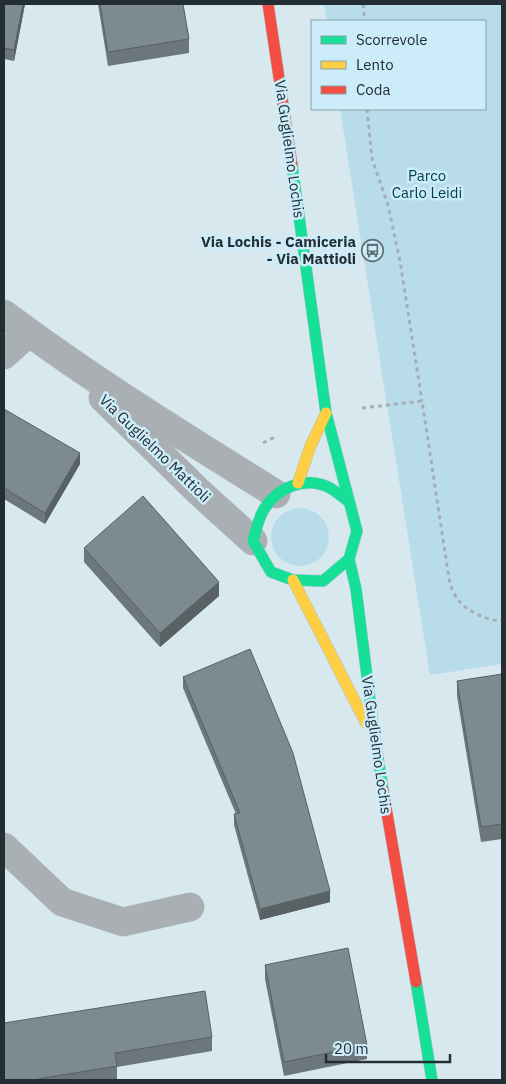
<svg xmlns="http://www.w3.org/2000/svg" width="506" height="1084" font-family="'IBM Plex Sans',sans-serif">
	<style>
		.green { fill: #b8dcea }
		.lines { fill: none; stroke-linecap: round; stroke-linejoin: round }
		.street-casing { stroke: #b4c2c8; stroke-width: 29 }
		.fast-casing { stroke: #b4c2c8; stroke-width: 12 }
		.slow-casing { stroke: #b4c2c8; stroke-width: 12 }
		.jam-casing { stroke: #b4c2c8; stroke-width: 12 }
		.path { stroke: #a7aeb1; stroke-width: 3; stroke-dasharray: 4 4; stroke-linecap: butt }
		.street { stroke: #a9afb2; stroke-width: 28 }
		.fast { stroke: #16e098; stroke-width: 11 }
		.slow { stroke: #ffcf43; stroke-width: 11 }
		.jam { stroke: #f24e42; stroke-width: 11 }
		.wall { fill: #6c777b }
		.shaded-wall { fill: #586164 }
		.building { fill: #7d8a8f; stroke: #586164 }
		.labels { text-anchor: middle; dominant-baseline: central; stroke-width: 5; stroke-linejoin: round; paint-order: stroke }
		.street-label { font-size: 15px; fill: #222e33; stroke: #cdecf9 }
		.park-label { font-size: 15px; fill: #004053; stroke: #cdecf9 }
		.poi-label { font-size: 15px; font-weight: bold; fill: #222e33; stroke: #cdecf9; text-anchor: end }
	</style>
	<rect width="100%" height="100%" fill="#d7e8ef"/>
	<path class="green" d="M 324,4 L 502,4 L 502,664 L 430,675 L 340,109 L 485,109 L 485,21 L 327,21 Z
		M271 537a29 29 0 1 1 58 0a29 29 0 1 1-58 0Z"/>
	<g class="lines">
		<defs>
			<path id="street" d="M 4,314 C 91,379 184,437 276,494
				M 4,355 L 28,333
				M 103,398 L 198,491 L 253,541
				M 4,847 L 62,902 L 123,922 L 190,907"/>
			<path id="fast" d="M 292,165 L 326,413 L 357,531 L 349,559 L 356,589 L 375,740 L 383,790
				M 349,502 C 343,497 337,492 330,488 C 305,475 276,488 263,511 C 258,520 256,531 253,541 L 271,572 L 293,580 L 323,581 L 349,559
				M 416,982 L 432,1080"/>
			<path id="slow" d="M 298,483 L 310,447 L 326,413
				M 293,580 L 366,723"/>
			<path id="jam" d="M 268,4 L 292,165
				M 383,790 L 416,982"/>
		</defs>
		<use href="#street" class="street-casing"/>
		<use href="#fast" class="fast-casing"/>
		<use href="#slow" class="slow-casing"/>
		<use href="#jam" class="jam-casing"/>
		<path class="path" d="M 363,4 L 365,21
			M 367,109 L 372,159 L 388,205 L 400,261 L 422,401
			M 362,408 L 422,401 L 450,585 C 453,590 455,596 458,600 C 466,610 490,623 502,620
			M 263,443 L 275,437"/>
		<use href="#street" class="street"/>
		<use href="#fast" class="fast"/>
		<use href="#slow" class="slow"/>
		<use href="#jam" class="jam"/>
	</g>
	<path class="wall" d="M 4,4 L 25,4 L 14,61 L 4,59 Z
		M 98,4 L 183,4 L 189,39 L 189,53 L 108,66 Z
		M 4,409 L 80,464 L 45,524 L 4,499 Z
		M 84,548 L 219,596 L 160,647 L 84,562 Z
		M 502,674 L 502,839 L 481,842 L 457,696 L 457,681 Z
		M 183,677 L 330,902 L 260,920 L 234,825 L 234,814 L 236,814 L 183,688 Z
		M 265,965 L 367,1045 L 367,1059 L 284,1076 L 265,979 Z
		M 4,1023 L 212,1037 L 212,1051 L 117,1067 L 117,1080 L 4,1080 Z"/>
	<path class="shaded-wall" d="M 23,4 L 25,4 L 14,61 L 14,50 Z
		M 80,453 L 80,464 L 45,524 L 45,513 Z
		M 219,582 L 219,596 L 160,647 L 160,633 Z
		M 330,891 L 330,902 L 260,920 L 260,909 Z"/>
	<path class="building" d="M 4,4 L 23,4 L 14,50 L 4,48 Z
		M 100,4 L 183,4 L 189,39 L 108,52 Z
		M 4,409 L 80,453 L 45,513 L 4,488 Z
		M 143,496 L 219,582 L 160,633 L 84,548 Z
		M 250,649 L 293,753 L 330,891 L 260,909 L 234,814 L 240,813 L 183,677 Z
		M 502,674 L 502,824 L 481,827 L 457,681 Z
		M 348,948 L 367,1045 L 284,1062 L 265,965 Z
		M 205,991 L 212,1037 L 115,1053 L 117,1066 L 32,1080 L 4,1080 L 4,1023 Z"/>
	<defs>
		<symbol id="bus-ring" viewBox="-11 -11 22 22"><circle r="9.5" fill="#cdecf9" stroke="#616f75" stroke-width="1.5"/><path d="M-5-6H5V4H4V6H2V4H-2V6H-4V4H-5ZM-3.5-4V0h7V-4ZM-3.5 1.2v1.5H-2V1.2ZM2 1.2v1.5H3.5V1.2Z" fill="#616f75"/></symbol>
	</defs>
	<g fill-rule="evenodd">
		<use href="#bus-ring" x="360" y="238" width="25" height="25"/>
	</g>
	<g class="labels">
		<g class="street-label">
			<text transform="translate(290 149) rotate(82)">Via Guglielmo Lochis</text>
			<text transform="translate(155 448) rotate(44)">Via Guglielmo Mattioli</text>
			<text transform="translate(377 745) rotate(82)">Via Guglielmo Lochis</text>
		</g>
		<g class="park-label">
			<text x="427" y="175">Parco<tspan x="427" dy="17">Carlo Leidi</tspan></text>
		</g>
		<g class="poi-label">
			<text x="356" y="241">Via Lochis - Camiceria<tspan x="356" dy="17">- Via Mattioli</tspan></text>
		</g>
	</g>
	<rect width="506" height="1084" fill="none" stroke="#222e33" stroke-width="10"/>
	<rect x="311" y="20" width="175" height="90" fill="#cdecf9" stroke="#89a0aa"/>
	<rect x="321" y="36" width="25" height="8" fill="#16e098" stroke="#89a0aa"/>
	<text x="356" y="45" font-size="15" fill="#222e33">Scorrevole</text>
	<rect x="321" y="61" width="25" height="8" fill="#ffcf43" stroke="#89a0aa"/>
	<text x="356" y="70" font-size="15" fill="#222e33">Lento</text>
	<rect x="321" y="86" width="25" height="8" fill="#f24e42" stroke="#89a0aa"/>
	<text x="356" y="95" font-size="15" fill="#222e33">Coda</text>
	<path d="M326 1054v8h124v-8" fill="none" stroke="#222e33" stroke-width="2.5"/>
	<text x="334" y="1054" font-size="15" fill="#222e33" stroke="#cdecf9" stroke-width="4" paint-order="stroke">20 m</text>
</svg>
